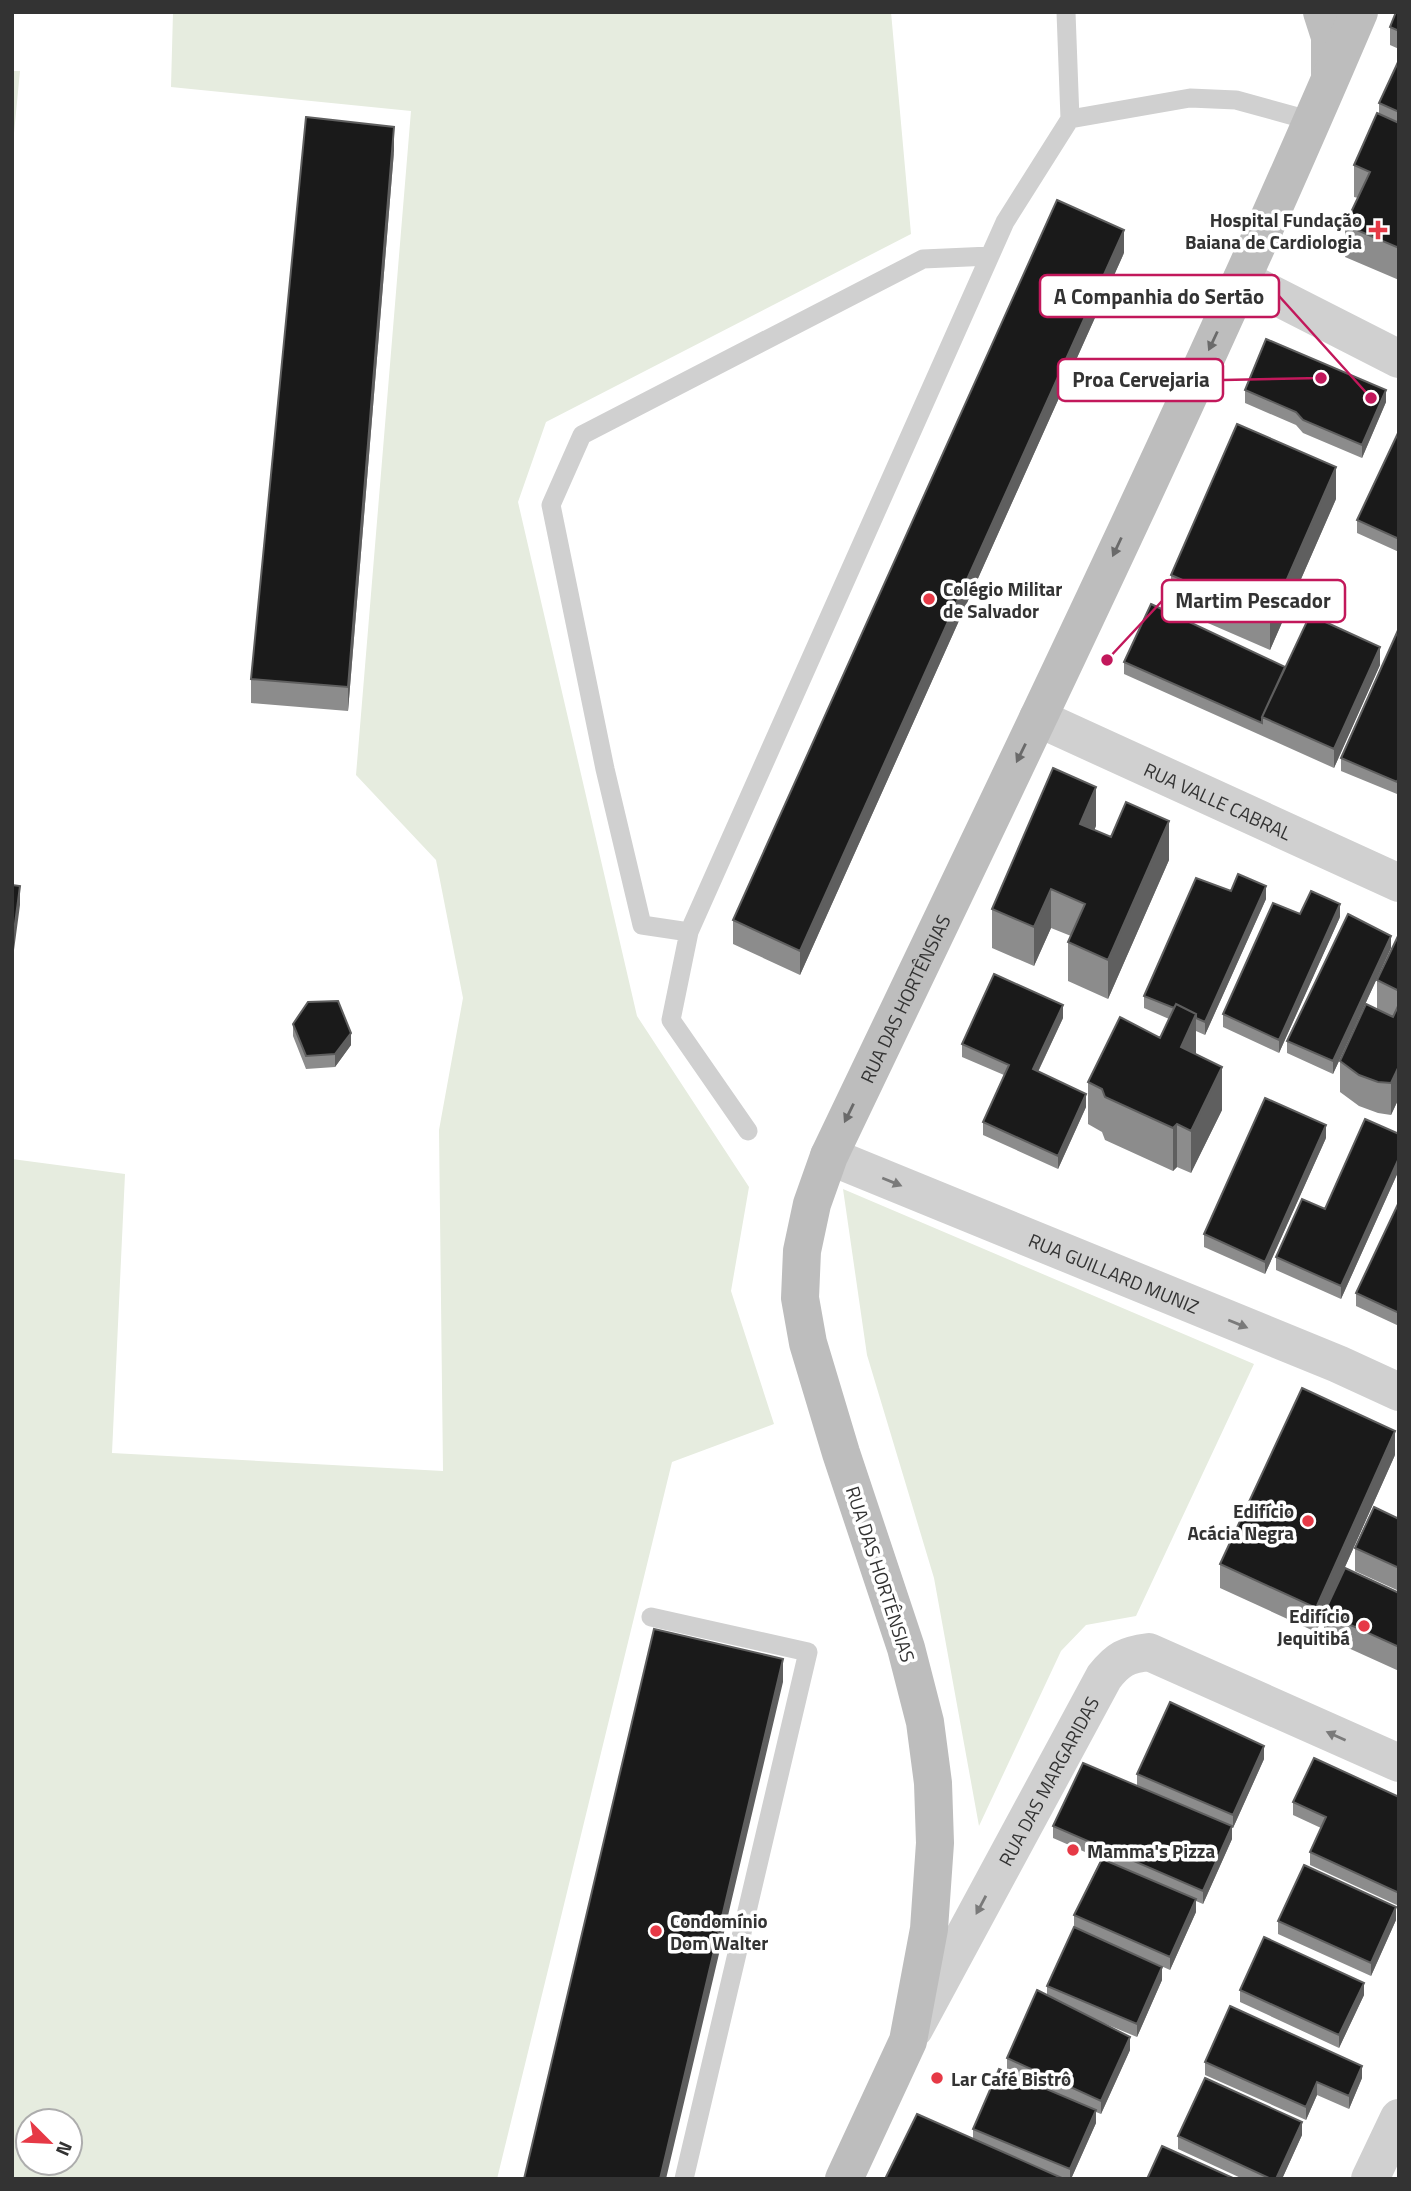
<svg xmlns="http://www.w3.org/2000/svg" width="1411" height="2191" font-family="'Titillium Web',sans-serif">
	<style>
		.green { fill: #e6ecdf; fill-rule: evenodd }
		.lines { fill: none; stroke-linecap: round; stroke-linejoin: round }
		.lane { stroke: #d0d0d0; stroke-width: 19 }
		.street { stroke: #d0d0d0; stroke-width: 38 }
		.secondary { stroke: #bdbdbd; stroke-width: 38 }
		.wall { fill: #8c8c8c }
		.shaded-wall { fill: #5f5f5f }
		.building { fill: #1a1a1a; stroke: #5f5f5f; stroke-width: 2 }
		.oneway { fill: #6a6a6a }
		.oneway2 { fill: #7a7a7a }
		.poi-dot { fill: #e63946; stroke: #fff; stroke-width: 2.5 }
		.labels { text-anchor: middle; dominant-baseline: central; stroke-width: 7; stroke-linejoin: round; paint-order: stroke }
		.poi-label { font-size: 19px; font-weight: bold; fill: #333; stroke: #fff; text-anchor: start }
		.street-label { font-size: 19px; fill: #333; stroke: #fff }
		.leader { fill: none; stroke: #c2185b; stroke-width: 2.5 }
		.callout-dot { fill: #c2185b; stroke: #fff; stroke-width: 2.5 }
		.callout { fill: #fff; stroke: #c2185b; stroke-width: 2.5 }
		.callout-label { font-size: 21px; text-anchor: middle; font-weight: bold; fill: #333 }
	</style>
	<rect width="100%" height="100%" fill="#fff"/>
	<path class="green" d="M 173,12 L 891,12 L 911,234 L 546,422 L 518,502 L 637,1016 L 749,1187 L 731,1291 L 774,1424 L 672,1462 L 497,2179 L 12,2179 L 12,1159 L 125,1174 L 112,1453 L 443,1471 L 439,1130 L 463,998 L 436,860 L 356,775 L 411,111 L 171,87 ZM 28,2121 L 70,2121 L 70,2163 L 28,2163 Z
		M 12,71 L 20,71 L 12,154 Z
		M 843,1189 L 1254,1364 L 1136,1616 L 1086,1625 L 1061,1651 L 979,1826 L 934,1578 L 867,1355 Z"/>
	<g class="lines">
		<path class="lane" d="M 1066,12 L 1070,119
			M 689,932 L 642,925 L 605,769 L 551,505 L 582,435 L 923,259 L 990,256
			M 748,1131 L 671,1020 L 689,932 L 1005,222 L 1070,119 L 1190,98 L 1236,100 L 1312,121
			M 651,1617 L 808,1652 L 684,2179"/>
		<g class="street">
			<path d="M 1242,279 L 1399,359"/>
			<path id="s1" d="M 1038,718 L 1399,883"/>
			<path id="s2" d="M 829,1156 L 1338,1364 L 1399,1392"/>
			<path id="s3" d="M 914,2029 L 1104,1677 C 1118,1659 1126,1655 1149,1652 L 1399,1763"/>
			<path d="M 1370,2179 L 1399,2118"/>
		</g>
		<g class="secondary">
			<path d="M 1322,12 L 1330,37 L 1330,74"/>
			<path id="s4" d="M 844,2179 L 908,2041 L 929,1929 L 935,1843 L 933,1783 L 925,1722 L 906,1648 L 841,1453 L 808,1343 L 800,1298 L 802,1251 L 812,1204 L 829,1156 C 1010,777 1194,399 1359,12"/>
		</g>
	</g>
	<path class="wall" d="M 1399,12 L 1399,49 L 1390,45 L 1390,27 Z
		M 1399,60 L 1399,280 L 1345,257 L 1345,225 L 1358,198 L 1354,197 L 1354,165 L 1379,114 L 1379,103 Z
		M 394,151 L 348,711 L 251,703 L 251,679 Z
		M 1124,253 L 800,975 L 733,944 L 733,920 Z
		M 1245,390 L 1386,402 L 1362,458 L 1303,433 L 1296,425 L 1245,403 Z
		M 1399,431 L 1399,552 L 1357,533 L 1357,520 Z
		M 1336,499 L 1270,650 L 1171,607 L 1171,575 Z
		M 1399,628 L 1399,790 L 1397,794 L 1341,771 L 1341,758 Z
		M 1124,662 L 1285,667 L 1380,665 L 1334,768 L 1124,674 Z
		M 1096,826 L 1094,830 L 1169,860 L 1108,999 L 1068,981 L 1068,942 L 1071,936 L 1051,928 L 1034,966 L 992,948 L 992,909 Z
		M 1231,891 L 1266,899 L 1205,1035 L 1196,1031 L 1196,1055 L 1222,1110 L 1191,1173 L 1177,1167 L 1173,1171 L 1105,1140 L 1102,1132 L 1088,1124 L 1088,1082 L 1160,1038 L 1169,1019 L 1144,1008 L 1144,996 Z
		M 1340,917 L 1279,1053 L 1223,1027 L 1223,1014 Z
		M 1399,934 L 1399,1098 L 1391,1115 L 1378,1113 L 1359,1106 L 1340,1092 L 1340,1061 L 1377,1009 L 1377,980 Z
		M 1391,948 L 1333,1074 L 1287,1053 L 1287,1041 Z
		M 1063,1018 L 1038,1072 L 1086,1107 L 1058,1169 L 983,1135 L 983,1122 L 1004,1075 L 962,1057 L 962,1044 Z
		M 293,1024 L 351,1045 L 335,1067 L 306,1069 L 293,1036 Z
		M 1399,1134 L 1399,1170 L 1341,1299 L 1276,1270 L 1276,1257 Z
		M 1326,1138 L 1265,1274 L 1204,1247 L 1204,1234 Z
		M 1399,1202 L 1399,1326 L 1356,1306 L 1356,1293 Z
		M 1395,1455 L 1332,1596 L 1399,1593 L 1399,1671 L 1324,1637 L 1324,1614 L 1316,1632 L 1220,1588 L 1220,1564 Z
		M 1399,1519 L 1399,1591 L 1355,1571 L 1355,1548 Z
		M 1264,1759 L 1233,1828 L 1232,1828 L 1232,1839 L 1203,1904 L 1196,1901 L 1196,1912 L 1170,1970 L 1100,1939 L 1162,1980 L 1137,2037 L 1096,2020 L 1130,2050 L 1101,2114 L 1096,2112 L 1096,2123 L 1071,2179 L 885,2179 L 973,2139 L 973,2129 L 1037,2085 L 1007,2071 L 1007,2058 L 1047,1995 L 1047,1986 L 1074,1927 L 1074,1915 L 1101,1859 L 1053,1838 L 1053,1826 L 1137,1786 L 1137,1774 Z
		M 1399,1797 L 1399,1906 L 1310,1865 L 1310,1852 L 1321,1828 L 1293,1815 L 1293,1802 Z
		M 1396,1920 L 1371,1976 L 1278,1934 L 1278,1921 Z
		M 1240,1990 L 1364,1995 L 1339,2048 L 1240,2002 Z
		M 1205,2062 L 1362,2078 L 1349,2109 L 1317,2095 L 1306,2120 L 1205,2075 Z
		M 1302,2135 L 1282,2179 L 1243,2179 L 1178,2149 L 1178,2136 Z"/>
	<path class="shaded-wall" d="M 394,127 L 394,151 L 348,711 L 348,687 Z
		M 1124,230 L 1124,253 L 800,975 L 800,951 Z
		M 1386,390 L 1386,402 L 1362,458 L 1362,445 Z
		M 1336,467 L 1336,499 L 1270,650 L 1270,618 Z
		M 1380,647 L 1380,665 L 1334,768 L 1334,749 Z
		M 1399,777 L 1399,790 L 1397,794 L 1397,782 Z
		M 1096,787 L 1096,826 L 1080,863 L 1080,824 Z
		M 1169,821 L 1169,860 L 1108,999 L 1108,960 Z
		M 20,886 L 20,905 L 12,965 L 12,947 Z
		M 1266,886 L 1266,899 L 1205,1035 L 1205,1022 Z
		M 1051,889 L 1051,928 L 1034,966 L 1034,927 Z
		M 1340,904 L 1340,917 L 1279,1053 L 1279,1040 Z
		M 1391,936 L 1391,948 L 1333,1074 L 1333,1061 Z
		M 1063,1005 L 1063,1018 L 1033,1082 L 1033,1069 Z
		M 1196,1014 L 1196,1056 L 1181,1047 Z
		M 351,1033 L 351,1045 L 335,1067 L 335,1054 Z
		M 1399,1066 L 1399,1098 L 1391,1115 L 1391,1083 Z
		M 1222,1067 L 1222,1110 L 1191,1173 L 1191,1131 Z
		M 1086,1094 L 1086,1107 L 1058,1169 L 1058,1156 Z
		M 1177,1124 L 1177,1167 L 1173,1171 L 1173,1128 Z
		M 1326,1125 L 1326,1138 L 1265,1274 L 1265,1262 Z
		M 1399,1158 L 1399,1170 L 1341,1299 L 1341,1286 Z
		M 1395,1431 L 1395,1455 L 1316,1632 L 1316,1608 Z
		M 783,1659 L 783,1682 L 666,2179 L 660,2179 Z
		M 1264,1746 L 1264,1759 L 1233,1828 L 1233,1815 Z
		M 1232,1826 L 1232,1839 L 1203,1904 L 1203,1891 Z
		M 1196,1899 L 1196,1912 L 1170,1970 L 1170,1957 Z
		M 1396,1907 L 1396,1920 L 1371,1976 L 1371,1963 Z
		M 1162,1967 L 1162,1980 L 1137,2037 L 1137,2024 Z
		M 1364,1983 L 1364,1995 L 1339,2048 L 1339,2035 Z
		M 1130,2037 L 1130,2050 L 1101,2114 L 1101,2101 Z
		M 1362,2066 L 1362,2078 L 1349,2109 L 1349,2096 Z
		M 1317,2082 L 1317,2095 L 1306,2120 L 1306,2107 Z
		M 1096,2110 L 1096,2123 L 1071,2179 L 1070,2179 L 1070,2169 Z
		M 1302,2122 L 1302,2135 L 1282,2179 L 1276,2179 Z"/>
	<path class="building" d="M 1396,12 L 1399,12 L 1399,31 L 1390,27 Z
		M 1399,60 L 1399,112 L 1379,103 Z
		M 1377,113 L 1399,123 L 1399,248 L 1345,225 L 1370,172 L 1354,165 Z
		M 306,117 L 394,127 L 348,687 L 251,679 Z
		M 1057,200 L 1124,230 L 800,951 L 733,920 Z
		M 1266,339 L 1386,390 L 1362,445 L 1303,420 L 1296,412 L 1245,390 Z
		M 1237,424 L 1336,467 L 1270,618 L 1171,575 Z
		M 1399,431 L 1399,539 L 1357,520 Z
		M 1151,604 L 1285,667 L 1262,717 L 1262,723 L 1124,662 Z
		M 1310,615 L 1380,647 L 1334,749 L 1262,717 Z
		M 1399,628 L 1399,777 L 1397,782 L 1341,758 Z
		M 1053,768 L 1096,787 L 1080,824 L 1111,837 L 1126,802 L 1169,821 L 1108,960 L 1068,942 L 1085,904 L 1051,889 L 1034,927 L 992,909 Z
		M 1238,874 L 1266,886 L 1205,1022 L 1196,1018 L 1196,1014 L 1176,1004 L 1174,1008 L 1144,996 L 1196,878 L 1231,891 Z
		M 12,885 L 20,886 L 12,947 Z
		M 1311,891 L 1340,904 L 1279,1040 L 1223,1014 L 1273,903 L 1300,914 Z
		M 1348,914 L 1391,936 L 1333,1061 L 1287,1041 Z
		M 1399,934 L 1399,991 L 1377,980 Z
		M 994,974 L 1063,1005 L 1033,1069 L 1086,1094 L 1058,1156 L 983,1122 L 1009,1065 L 962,1044 Z
		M 338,1001 L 351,1033 L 335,1054 L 306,1056 L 293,1024 L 308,1002 Z
		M 1176,1004 L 1196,1014 L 1181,1047 L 1222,1067 L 1191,1131 L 1177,1124 L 1173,1128 L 1105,1097 L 1102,1089 L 1088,1082 L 1120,1017 L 1160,1038 Z
		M 1366,1004 L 1393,1017 L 1399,1004 L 1399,1066 L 1391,1083 L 1378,1082 L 1359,1075 L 1340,1061 Z
		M 1265,1098 L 1326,1125 L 1265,1262 L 1204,1234 Z
		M 1365,1119 L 1399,1134 L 1399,1158 L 1341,1286 L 1276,1257 L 1302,1199 L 1325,1209 Z
		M 1399,1202 L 1399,1313 L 1356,1293 Z
		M 1302,1388 L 1395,1431 L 1316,1608 L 1220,1564 Z
		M 1374,1507 L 1399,1519 L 1399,1568 L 1355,1548 Z
		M 1345,1568 L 1399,1593 L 1399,1647 L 1324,1613 Z
		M 654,1629 L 783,1659 L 660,2179 L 524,2179 Z
		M 1170,1702 L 1264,1746 L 1233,1815 L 1137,1774 Z
		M 1314,1758 L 1399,1797 L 1399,1893 L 1310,1852 L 1326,1817 L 1293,1802 Z
		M 1083,1763 L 1232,1826 L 1203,1891 L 1053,1826 Z
		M 1102,1859 L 1196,1899 L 1170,1957 L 1074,1915 Z
		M 1304,1865 L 1396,1907 L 1371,1963 L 1278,1921 Z
		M 1074,1927 L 1162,1967 L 1137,2024 L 1047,1986 Z
		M 1264,1937 L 1364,1983 L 1339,2035 L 1240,1990 Z
		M 1037,1990 L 1130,2037 L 1101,2101 L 1007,2058 Z
		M 1230,2006 L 1362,2066 L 1349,2096 L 1317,2082 L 1306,2107 L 1205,2062 Z
		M 999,2069 L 1096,2110 L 1070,2169 L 973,2129 Z
		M 1205,2078 L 1302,2122 L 1276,2179 L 1271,2179 L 1178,2136 Z
		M 917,2114 L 1064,2179 L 885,2179 Z
		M 1162,2146 L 1235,2179 L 1147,2179 Z"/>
	<defs><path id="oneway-solid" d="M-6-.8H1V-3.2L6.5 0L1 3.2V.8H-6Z" transform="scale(1.75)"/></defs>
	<g class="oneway">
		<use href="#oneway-solid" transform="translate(1213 341) rotate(115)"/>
		<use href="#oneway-solid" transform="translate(1117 547) rotate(115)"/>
		<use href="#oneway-solid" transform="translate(1021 753) rotate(116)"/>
		<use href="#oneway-solid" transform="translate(849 1113) rotate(116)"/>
	</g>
	<g class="oneway2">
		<use href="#oneway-solid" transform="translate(892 1182) rotate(22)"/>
		<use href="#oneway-solid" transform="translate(1238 1324) rotate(22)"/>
		<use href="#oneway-solid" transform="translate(1336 1736) rotate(-156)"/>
		<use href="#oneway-solid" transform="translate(981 1905) rotate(118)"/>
	</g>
	<g class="poi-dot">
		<path d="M1374.5 219.5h7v7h7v7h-7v7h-7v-7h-7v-7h7z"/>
		<circle cx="929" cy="599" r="7"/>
		<circle cx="1308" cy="1521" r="7"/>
		<circle cx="1364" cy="1626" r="7"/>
		<circle cx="1073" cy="1850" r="7"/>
		<circle cx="656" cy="1931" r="7"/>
		<circle cx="937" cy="2078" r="7"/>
	</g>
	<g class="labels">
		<g class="poi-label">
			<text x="1362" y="219" text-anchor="end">Hospital Fundação<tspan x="1362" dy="22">Baiana de Cardiologia</tspan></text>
			<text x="943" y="588">Colégio Militar<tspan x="943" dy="22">de Salvador</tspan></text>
			<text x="1294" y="1510" text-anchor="end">Edifício<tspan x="1294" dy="22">Acácia Negra</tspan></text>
			<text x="1350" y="1615" text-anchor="end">Edifício<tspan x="1350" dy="22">Jequitibá</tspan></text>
			<text x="1087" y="1850">Mamma's Pizza</text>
			<text x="670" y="1920">Condomínio<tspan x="670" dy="22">Dom Walter</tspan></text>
			<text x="951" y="2078">Lar Café Bistrô</text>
		</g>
		<g class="street-label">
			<text stroke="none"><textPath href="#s1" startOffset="198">RUA VALLE CABRAL</textPath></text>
			<text stroke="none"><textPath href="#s4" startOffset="1237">RUA DAS HORTÊNSIAS</textPath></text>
			<text stroke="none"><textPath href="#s2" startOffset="308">RUA GUILLARD MUNIZ</textPath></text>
			<text transform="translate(881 1574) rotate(72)">RUA DAS HORTÊNSIAS</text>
			<text stroke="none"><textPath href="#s3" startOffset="282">RUA DAS MARGARIDAS</textPath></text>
		</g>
	</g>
	<path class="leader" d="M1371 398L1279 296M1321 378L1223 380M1107 660L1162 601"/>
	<g class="callout-dot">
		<circle cx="1371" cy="398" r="7"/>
		<circle cx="1321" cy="378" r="7"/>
		<circle cx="1107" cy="660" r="7"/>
	</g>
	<g class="callout">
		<rect x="1040" y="275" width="239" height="42" rx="7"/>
		<rect x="1058" y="359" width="165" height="42" rx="7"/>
		<rect x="1162" y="580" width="183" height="42" rx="7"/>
	</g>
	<g class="callout-label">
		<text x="1159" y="304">A Companhia do Sertão</text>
		<text x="1141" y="387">Proa Cervejaria</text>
		<text x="1253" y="608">Martim Pescador</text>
	</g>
	<rect width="1411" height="2191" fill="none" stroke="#333333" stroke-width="28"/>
	<g transform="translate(49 2142) rotate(114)"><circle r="33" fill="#ffffff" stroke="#adadad" stroke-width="2"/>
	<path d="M0-5L12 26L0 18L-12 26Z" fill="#e63946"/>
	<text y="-10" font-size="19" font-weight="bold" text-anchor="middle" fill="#333333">N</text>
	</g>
</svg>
